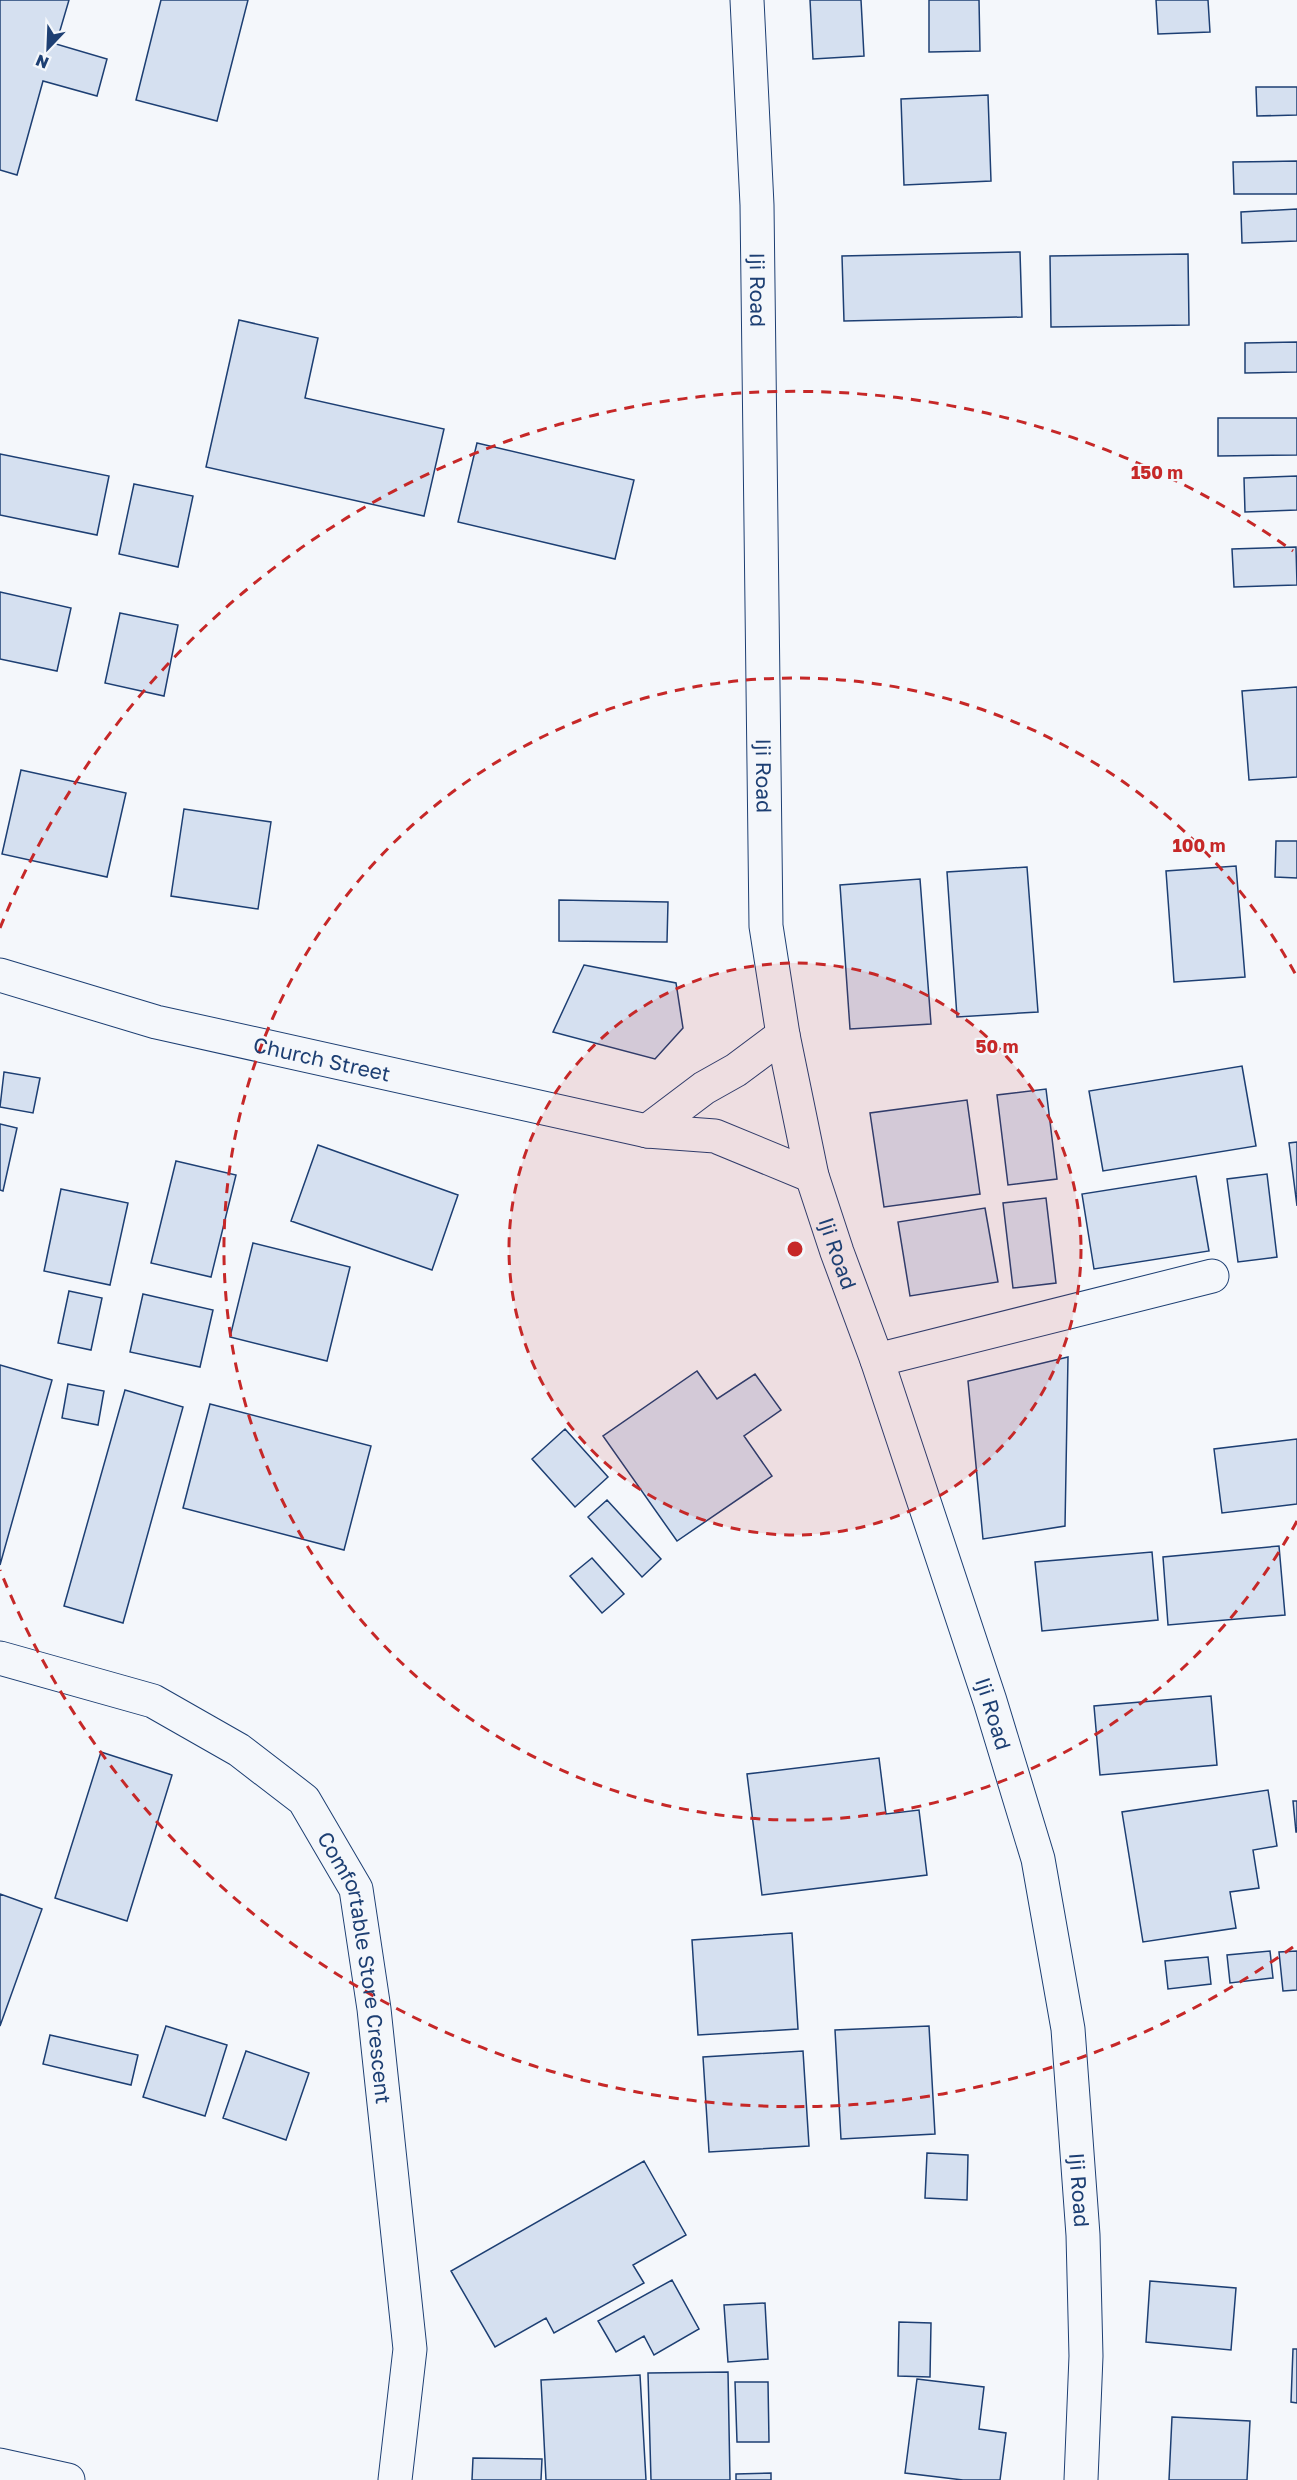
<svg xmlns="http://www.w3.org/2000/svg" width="1297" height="2480" font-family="'Golos Text',sans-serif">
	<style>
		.building { fill: #d5e0f0; stroke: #1d3f73; stroke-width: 1.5 }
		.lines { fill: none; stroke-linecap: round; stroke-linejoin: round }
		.street-casing { stroke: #1d3f73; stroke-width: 35 }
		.secondary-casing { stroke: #1d3f73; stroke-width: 35 }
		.street { stroke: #f4f7fb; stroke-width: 33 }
		.secondary { stroke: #f4f7fb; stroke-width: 33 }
		.ring { fill: none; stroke: #c62828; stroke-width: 3; stroke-dasharray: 10 8 }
		.labels { text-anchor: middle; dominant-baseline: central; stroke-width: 4.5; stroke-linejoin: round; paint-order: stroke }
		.street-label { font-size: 21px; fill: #1d3f73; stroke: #f4f7fb }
		.centre { fill: #c62828; stroke: #f4f7fb; stroke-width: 3 }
		.ring-label { font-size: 18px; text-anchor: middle; font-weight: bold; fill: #c62828; stroke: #f4f7fb; stroke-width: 4.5; stroke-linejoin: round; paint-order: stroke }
	</style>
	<rect width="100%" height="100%" fill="#f4f7fb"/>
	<path class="building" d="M 0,0 L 69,0 L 56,44 L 107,59 L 97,96 L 43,81 L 17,175 L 0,170 Z
		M 161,0 L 248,0 L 217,121 L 136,100 Z
		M 810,0 L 861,0 L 864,56 L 813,59 Z
		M 929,0 L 979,0 L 980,51 L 929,52 Z
		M 1156,0 L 1208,0 L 1210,32 L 1158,34 Z
		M 1256,87 L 1297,87 L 1297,115 L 1257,116 Z
		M 988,95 L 991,181 L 904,185 L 901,99 Z
		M 1297,161 L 1297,194 L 1234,194 L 1233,162 Z
		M 1297,209 L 1297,241 L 1242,243 L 1241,212 Z
		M 1020,252 L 1022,317 L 844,321 L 842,256 Z
		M 1188,254 L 1189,325 L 1051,327 L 1050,256 Z
		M 239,320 L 318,338 L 305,398 L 444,429 L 424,516 L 206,467 Z
		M 1297,342 L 1297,372 L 1245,373 L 1245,343 Z
		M 1218,418 L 1297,418 L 1297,455 L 1218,456 Z
		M 477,443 L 634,480 L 615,559 L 458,522 Z
		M 0,454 L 109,476 L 97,535 L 0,515 Z
		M 1297,476 L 1297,510 L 1245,512 L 1244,478 Z
		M 134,484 L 193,496 L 178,567 L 119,554 Z
		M 1296,547 L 1297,585 L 1234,587 L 1232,549 Z
		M 0,592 L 71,608 L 57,671 L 0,659 Z
		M 120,613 L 178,625 L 164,696 L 105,683 Z
		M 1297,687 L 1297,777 L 1249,780 L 1242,691 Z
		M 21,770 L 126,793 L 107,877 L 2,854 Z
		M 184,809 L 271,822 L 258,909 L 171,896 Z
		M 1276,841 L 1297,841 L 1297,878 L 1275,877 Z
		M 1236,866 L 1245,977 L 1174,982 L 1166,871 Z
		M 1027,867 L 1038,1012 L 957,1017 L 947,872 Z
		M 920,879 L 931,1024 L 850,1029 L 840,885 Z
		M 559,900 L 668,902 L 667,942 L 559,941 Z
		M 584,965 L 676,983 L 683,1028 L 655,1059 L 553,1032 Z
		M 1242,1066 L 1256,1146 L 1103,1171 L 1089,1091 Z
		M 4,1072 L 40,1078 L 33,1113 L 0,1107 Z
		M 1046,1089 L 1057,1179 L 1008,1185 L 997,1095 Z
		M 967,1100 L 980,1194 L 884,1207 L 870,1113 Z
		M 0,1124 L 17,1128 L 3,1191 L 0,1190 Z
		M 1297,1142 L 1297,1206 L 1289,1143 Z
		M 318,1145 L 458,1195 L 432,1270 L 291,1221 Z
		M 176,1161 L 236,1175 L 211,1277 L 151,1263 Z
		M 1267,1174 L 1277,1257 L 1238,1262 L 1227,1179 Z
		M 1196,1176 L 1209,1251 L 1094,1269 L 1082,1194 Z
		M 61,1189 L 128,1203 L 110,1285 L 44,1271 Z
		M 1046,1198 L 1056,1283 L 1013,1288 L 1003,1203 Z
		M 985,1208 L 998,1282 L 910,1296 L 898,1222 Z
		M 253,1243 L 350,1267 L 327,1361 L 230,1337 Z
		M 69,1291 L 102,1298 L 91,1350 L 58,1343 Z
		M 143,1294 L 213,1310 L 200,1367 L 130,1352 Z
		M 1068,1357 L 1065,1526 L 983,1539 L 968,1381 Z
		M 0,1365 L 52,1380 L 0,1565 Z
		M 697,1371 L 717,1399 L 755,1374 L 781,1410 L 744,1436 L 772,1476 L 677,1541 L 603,1436 Z
		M 68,1384 L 104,1391 L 98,1425 L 62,1418 Z
		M 125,1390 L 183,1407 L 123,1623 L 64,1606 Z
		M 210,1404 L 371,1446 L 344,1550 L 183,1508 Z
		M 565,1429 L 608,1477 L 575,1507 L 532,1459 Z
		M 1297,1439 L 1297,1504 L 1222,1513 L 1214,1449 Z
		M 607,1500 L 661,1559 L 642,1577 L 588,1517 Z
		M 1279,1546 L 1285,1615 L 1168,1625 L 1163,1557 Z
		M 1152,1552 L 1158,1620 L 1042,1631 L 1035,1562 Z
		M 592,1558 L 624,1594 L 602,1613 L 570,1576 Z
		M 1211,1696 L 1217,1765 L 1100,1775 L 1094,1706 Z
		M 101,1752 L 172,1775 L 127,1921 L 55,1898 Z
		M 879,1758 L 886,1814 L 919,1810 L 927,1875 L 762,1895 L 747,1774 Z
		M 1268,1790 L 1277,1846 L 1253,1850 L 1259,1888 L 1230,1892 L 1236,1928 L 1143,1942 L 1122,1812 Z
		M 1293,1801 L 1297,1801 L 1297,1832 L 1296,1832 Z
		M 0,1894 L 42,1909 L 0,2026 Z
		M 792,1933 L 798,2029 L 698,2035 L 692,1940 Z
		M 1270,1951 L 1273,1978 L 1230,1983 L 1227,1955 Z
		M 1297,1951 L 1297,1990 L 1283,1991 L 1279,1952 Z
		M 1208,1957 L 1211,1984 L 1168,1989 L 1165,1961 Z
		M 166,2026 L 227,2045 L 205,2116 L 143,2097 Z
		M 929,2026 L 935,2134 L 841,2139 L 835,2030 Z
		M 50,2035 L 138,2055 L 131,2085 L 43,2064 Z
		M 246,2051 L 309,2073 L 286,2140 L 223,2118 Z
		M 803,2051 L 809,2146 L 709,2152 L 703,2057 Z
		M 927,2153 L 968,2155 L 967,2200 L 925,2198 Z
		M 644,2161 L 686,2235 L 633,2265 L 644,2283 L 554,2333 L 546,2318 L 495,2347 L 451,2271 Z
		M 672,2280 L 699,2329 L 654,2355 L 644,2336 L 616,2352 L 598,2321 Z
		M 1150,2281 L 1236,2288 L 1231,2350 L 1146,2342 Z
		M 765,2303 L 768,2359 L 728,2362 L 724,2305 Z
		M 899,2322 L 931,2323 L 930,2377 L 898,2376 Z
		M 1293,2349 L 1297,2349 L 1297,2403 L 1291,2402 Z
		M 728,2372 L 730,2480 L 651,2480 L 648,2373 Z
		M 640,2375 L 646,2480 L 546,2480 L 541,2380 Z
		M 917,2379 L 984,2387 L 979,2429 L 1006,2433 L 1000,2480 L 963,2480 L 905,2473 Z
		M 735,2382 L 768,2382 L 769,2442 L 737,2442 Z
		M 1172,2417 L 1250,2421 L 1247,2480 L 1169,2480 Z
		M 473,2458 L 542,2459 L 541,2480 L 472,2480 Z
		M 771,2473 L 771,2480 L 736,2480 L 736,2474 Z"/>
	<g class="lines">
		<defs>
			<g id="street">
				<path id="s1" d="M 0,975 L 156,1022 L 647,1131 L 715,1136 L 812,1176"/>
				<path d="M 647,1131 L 704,1088 L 736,1070 L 783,1035"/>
				<path d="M 877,1360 L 1212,1276"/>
				<path id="s2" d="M 0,1658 L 153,1701 L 239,1750 L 304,1800 L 356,1889 L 374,2009 L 410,2349 L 395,2480"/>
				<path d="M 0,2465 L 68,2480"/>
			</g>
			<g id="secondary">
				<path id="s3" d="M 747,0 L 757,205 L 766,926 L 783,1035 L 812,1176 L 837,1252 L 877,1360 L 990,1701 L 1038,1859 L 1068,2029 L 1083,2235 L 1086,2356 L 1081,2480"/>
			</g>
		</defs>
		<use href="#street" class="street-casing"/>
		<use href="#secondary" class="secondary-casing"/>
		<use href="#street" class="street"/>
		<use href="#secondary" class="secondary"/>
	</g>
	<circle cx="795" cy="1249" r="286" fill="#c62828" fill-opacity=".12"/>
	<g class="ring">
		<circle cx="795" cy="1249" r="286"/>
		<path d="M1297 1521A571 571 0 1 1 1297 977"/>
		<path d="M1293 1947A857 857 0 0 1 0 1570M0 928A857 857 0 0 1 1293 551"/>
	</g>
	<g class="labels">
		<g class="street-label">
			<text stroke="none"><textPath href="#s3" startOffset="290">Iji Road</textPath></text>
			<text stroke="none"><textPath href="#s3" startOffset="776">Iji Road</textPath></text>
			<text stroke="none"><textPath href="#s1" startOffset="333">Church Street</textPath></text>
			<text stroke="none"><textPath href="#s3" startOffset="1262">Iji Road</textPath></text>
			<text stroke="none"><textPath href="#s3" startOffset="1748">Iji Road</textPath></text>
			<text stroke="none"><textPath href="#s2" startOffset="519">Comfortable Store Crescent</textPath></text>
			<text stroke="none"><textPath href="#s3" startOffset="2234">Iji Road</textPath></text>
		</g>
	</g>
	<circle cx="795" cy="1249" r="9" class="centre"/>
	<g class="ring-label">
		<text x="1157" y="479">150 m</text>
		<text x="1199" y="852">100 m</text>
		<text x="997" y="1053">50 m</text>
	</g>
	<g transform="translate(48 48) rotate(203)" stroke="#f4f7fb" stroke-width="4.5" paint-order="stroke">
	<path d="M0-4.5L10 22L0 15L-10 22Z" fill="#1d3f73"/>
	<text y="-9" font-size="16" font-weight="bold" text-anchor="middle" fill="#1d3f73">N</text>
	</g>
</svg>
